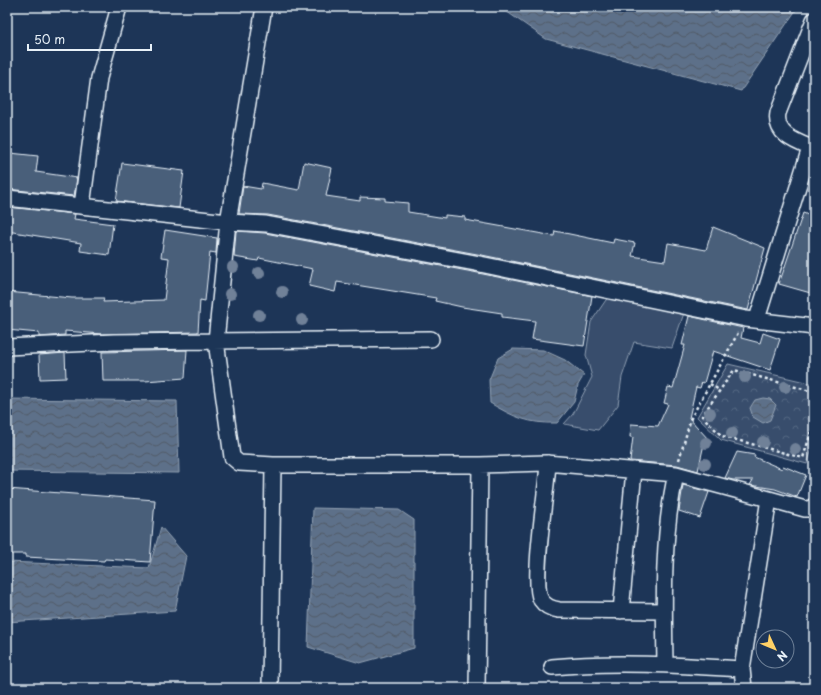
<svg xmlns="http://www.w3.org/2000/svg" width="821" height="695" font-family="'Playpen Sans',sans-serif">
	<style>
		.grass { fill: #374d6c; stroke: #909fb2 }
		.park { fill: url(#park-crowns); stroke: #909fb2 }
		.water { fill: url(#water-waves); stroke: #95a4b5 }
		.building { fill: #495e7a; stroke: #e8f1f8 }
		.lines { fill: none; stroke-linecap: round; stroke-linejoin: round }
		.minor-casing { stroke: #e8f1f8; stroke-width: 18 }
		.path { stroke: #e8f1f8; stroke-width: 2.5; stroke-dasharray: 3 3; stroke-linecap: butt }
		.minor { stroke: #1d3557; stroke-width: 15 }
		.tree { fill: #708198 }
	</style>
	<defs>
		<pattern id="park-crowns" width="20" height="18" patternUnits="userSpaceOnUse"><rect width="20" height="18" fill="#374d6c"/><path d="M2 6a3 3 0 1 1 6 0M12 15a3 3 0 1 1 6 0" fill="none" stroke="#546782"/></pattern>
		<pattern id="water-waves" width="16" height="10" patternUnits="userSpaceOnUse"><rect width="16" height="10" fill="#5d7089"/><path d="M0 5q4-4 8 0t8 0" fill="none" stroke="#505a66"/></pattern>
	</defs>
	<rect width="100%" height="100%" fill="#1d3557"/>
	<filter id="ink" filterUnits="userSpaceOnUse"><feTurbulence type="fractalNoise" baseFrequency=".025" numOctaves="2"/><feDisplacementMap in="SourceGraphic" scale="8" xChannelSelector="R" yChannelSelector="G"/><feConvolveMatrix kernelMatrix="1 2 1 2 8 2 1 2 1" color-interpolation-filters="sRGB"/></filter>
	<g filter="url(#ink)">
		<path class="grass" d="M 608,297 L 684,313 L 672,348 L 634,342 L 622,377 L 618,405 L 598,430 L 564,424 L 573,414 L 592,377 L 586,355 L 591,322 Z"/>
		<path class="park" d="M 728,364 L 814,384 L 814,444 L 807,464 L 721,440 L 697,417 Z"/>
		<path class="water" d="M 500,7 L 798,7 L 741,91 L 546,39 Z
			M 513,349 L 543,350 L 565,360 L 584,375 L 578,385 L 574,402 L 557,423 C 528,424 514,417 490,403 L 489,380 L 498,358 Z
			M 763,398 L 770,399 L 776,405 L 770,420 L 763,423 L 753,417 L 750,408 L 755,400 Z
			M 7,399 L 177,401 L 179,473 L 7,471 Z
			M 313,508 L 399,510 L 414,520 L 414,648 L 360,663 L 308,647 Z
			M 161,527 L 186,556 L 175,611 L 7,622 L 7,562 L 149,568 Z"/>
		<path class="building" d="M 10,153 L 38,156 L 36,172 L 77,178 L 74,196 L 7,189 Z
			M 304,162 L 332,168 L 326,196 L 360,201 L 360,197 L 385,198 L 385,201 L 408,203 L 408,212 L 445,218 L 445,215 L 465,217 L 465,220 L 554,236 L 555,231 L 613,243 L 614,239 L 635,243 L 632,256 L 665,261 L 668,243 L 706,250 L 713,227 L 765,248 L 748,310 L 477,254 L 268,215 L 239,214 L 243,186 L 261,189 L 262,183 L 299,190 Z
			M 122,163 L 184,171 L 179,208 L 116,201 Z
			M 7,207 L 75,214 L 74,219 L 113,224 L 109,255 L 80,251 L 81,243 L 7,231 Z
			M 803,213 L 814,217 L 814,294 L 779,284 Z
			M 165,230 L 217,238 L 216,253 L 210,252 L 205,301 L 200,300 L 198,332 L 102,334 L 65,331 L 65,335 L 39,337 L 39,333 L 7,330 L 7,292 L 72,298 L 104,298 L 103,302 L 164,300 L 169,258 L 161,257 Z
			M 236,231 L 265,233 L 473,272 L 592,296 L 584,346 L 532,339 L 535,321 L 502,317 L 502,313 L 462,307 L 435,301 L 436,298 L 337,282 L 335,292 L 309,286 L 313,269 L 259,258 L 258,261 L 234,257 Z
			M 689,316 L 743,328 L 741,338 L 760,343 L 763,333 L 780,339 L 770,370 L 713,351 L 704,383 L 702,382 L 700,388 L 696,387 L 689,418 L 709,440 L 704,444 L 698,471 L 677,465 L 630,461 L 633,437 L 630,437 L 631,424 L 658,426 L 668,404 L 664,403 L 668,387 L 673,388 L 685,345 L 682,345 Z
			M 187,350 L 185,378 L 145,381 L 103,381 L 102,352 Z
			M 65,353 L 66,378 L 40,379 L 39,355 Z
			M 737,452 L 755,455 L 754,457 L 782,469 L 783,466 L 806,475 L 797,497 L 775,489 L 750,485 L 753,480 L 733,480 L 725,478 Z
			M 683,485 L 709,492 L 700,518 L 679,511 Z
			M 7,489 L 155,500 L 150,562 L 105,559 L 104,561 L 62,559 L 26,557 L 26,554 L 7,554 Z"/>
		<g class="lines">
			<defs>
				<path id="minor" d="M 264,7 L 228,222 L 216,341 L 232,457 L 239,463 L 273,465
					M 814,20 L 778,113 C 774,135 797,142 814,149
					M 7,198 L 228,222 L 266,224 L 475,263 L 746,319 L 814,327
					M 82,206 L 99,78 L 119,7
					M 757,319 L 810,148
					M 7,347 L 114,342 L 431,339
					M 548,463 C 547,489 531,582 541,600 C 545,606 552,609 559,610 L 664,611
					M 621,611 L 634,470
					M 665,664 C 664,601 662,535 676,474
					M 552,667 C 615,661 678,665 742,669
					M 270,688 L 273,465 L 480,465 L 546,463 L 676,474 L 769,499
					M 477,688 L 480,465
					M 744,688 L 742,669 L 769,499 L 805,509 L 810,509 L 814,506"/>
			</defs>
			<use href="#minor" class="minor-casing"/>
			<path class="path" d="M 710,384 L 719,390
				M 814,392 L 734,370 L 702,416 L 722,436 L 803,458 L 814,423
				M 679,460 L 691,418 L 738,333"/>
			<use href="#minor" class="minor"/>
		</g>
		<g class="tree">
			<circle cx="233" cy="267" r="6"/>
			<circle cx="259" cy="273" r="6"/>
			<circle cx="282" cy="292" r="6"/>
			<circle cx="230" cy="294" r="6"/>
			<circle cx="259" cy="315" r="6"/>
			<circle cx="302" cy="320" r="6"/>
			<circle cx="745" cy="377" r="6"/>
			<circle cx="785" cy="387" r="6"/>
			<circle cx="710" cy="413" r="6"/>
			<circle cx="732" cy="433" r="6"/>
			<circle cx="763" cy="442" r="6"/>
			<circle cx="706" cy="443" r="6"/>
			<circle cx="795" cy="449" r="6"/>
			<circle cx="705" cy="464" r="6"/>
		</g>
	</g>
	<rect width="821" height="695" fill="none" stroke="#1d3557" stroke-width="24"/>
	<rect x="12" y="12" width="797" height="671" fill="none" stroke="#e8f1f8" stroke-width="1.5" filter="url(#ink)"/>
	<g transform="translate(775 649) rotate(134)"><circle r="19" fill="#1d3557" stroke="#6e8097"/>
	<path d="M0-3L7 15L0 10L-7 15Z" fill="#ffd166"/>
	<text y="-6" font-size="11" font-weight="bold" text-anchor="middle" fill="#e8f1f8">N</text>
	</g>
	<path d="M28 44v6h123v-6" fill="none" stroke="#e8f1f8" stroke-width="2"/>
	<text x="34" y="44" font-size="12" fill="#e8f1f8" stroke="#1d3557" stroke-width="3" paint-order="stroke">50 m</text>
</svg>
